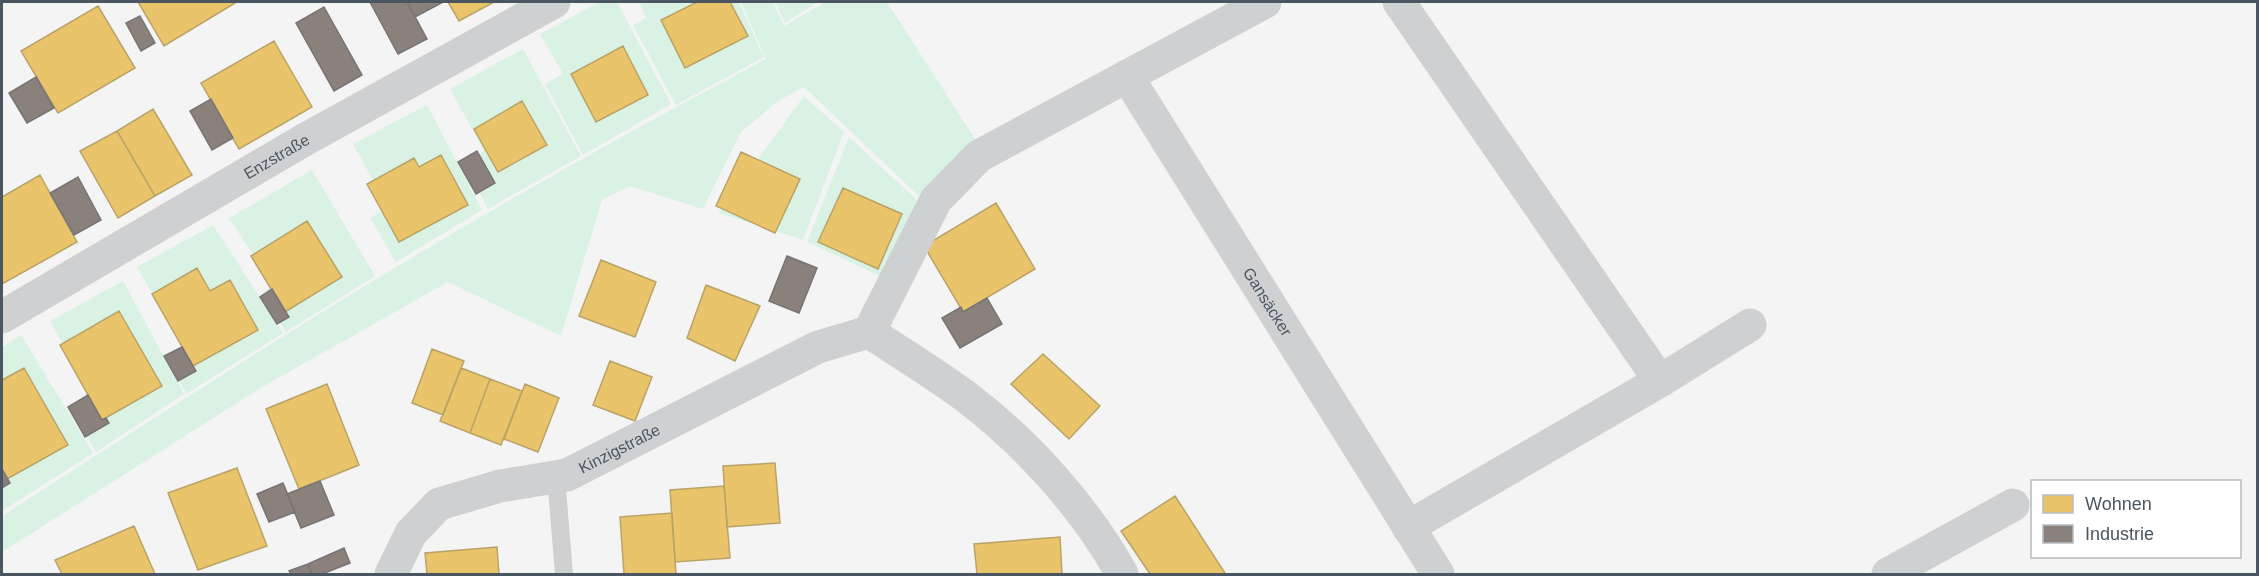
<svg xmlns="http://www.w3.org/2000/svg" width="2259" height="576" font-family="Helvetica,sans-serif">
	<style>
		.green { fill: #d9f2e3 }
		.homes { fill: #e9c46a; stroke: #b9a367; stroke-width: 1.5 }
		.industry { fill: #8a817c; stroke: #777474; stroke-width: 1.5 }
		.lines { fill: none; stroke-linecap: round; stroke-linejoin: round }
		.lane { stroke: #ced0d2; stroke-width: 18 }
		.street { stroke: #ced0d2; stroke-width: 33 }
		.labels { text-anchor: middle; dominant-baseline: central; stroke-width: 6; stroke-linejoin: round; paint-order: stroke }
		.street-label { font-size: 16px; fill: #4a5661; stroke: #fff }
	</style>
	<rect width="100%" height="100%" fill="#f4f4f4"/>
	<path class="green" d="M 600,2 L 617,2 L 671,104 L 583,155 L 545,84 L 563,74 L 540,34 Z
		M 639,2 L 739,2 L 764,57 L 676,105 L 633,25 L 646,18 Z
		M 741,2 L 773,2 L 784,26 L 826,2 L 887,2 L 977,142 L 923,200 L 804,87 L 778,101 L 741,132 L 703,209 L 630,186 L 602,200 L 561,336 L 448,282 L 264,386 L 2,552 L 2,516 C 130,434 257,351 388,272 C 512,197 638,127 766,59 Z
		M 775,2 L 818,2 L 785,23 Z
		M 523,49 L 581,156 L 488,209 L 464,164 L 484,151 L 450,89 Z
		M 804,96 L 844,132 L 803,240 L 719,213 Z
		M 427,105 L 482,210 L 396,262 L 370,218 L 388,207 L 353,144 Z
		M 849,137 L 920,203 L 880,276 L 807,242 Z
		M 312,170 L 375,276 L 286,332 L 261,295 L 272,284 L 229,218 Z
		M 213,225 L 283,333 L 186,394 L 168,358 L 184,348 L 137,267 Z
		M 123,281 L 184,394 L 96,452 L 72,408 L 92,396 L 50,321 Z
		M 21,335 L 93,453 L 2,511 L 2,347 Z"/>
	<path class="homes" d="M 138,2 L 234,2 L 235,3 L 164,46 Z
		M 448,2 L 494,2 L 459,21 Z
		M 697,2 L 730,2 L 748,36 L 685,68 L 661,20 Z
		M 98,6 L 135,68 L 58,113 L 21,51 Z
		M 274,41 L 312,107 L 239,149 L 201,83 Z
		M 623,46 L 648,95 L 596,122 L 571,74 Z
		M 522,101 L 547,145 L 498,172 L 474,129 Z
		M 153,109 L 192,175 L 155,196 L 117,131 Z
		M 117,131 L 155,196 L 118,218 L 80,151 Z
		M 741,152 L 800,179 L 775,233 L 716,206 Z
		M 441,155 L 468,205 L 399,242 L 367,184 L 414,158 L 419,167 Z
		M 40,175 L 77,242 L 2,284 L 2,197 Z
		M 843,188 L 902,214 L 878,269 L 818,242 Z
		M 996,203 L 1035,269 L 963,312 L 924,246 Z
		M 307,221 L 342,277 L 285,312 L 251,256 Z
		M 601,260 L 656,282 L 635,337 L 579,316 Z
		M 197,268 L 210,291 L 230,280 L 258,330 L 193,366 L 152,294 Z
		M 706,285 L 760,306 L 735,361 L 687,338 Z
		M 119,311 L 162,386 L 102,420 L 60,345 Z
		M 432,349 L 464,361 L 443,415 L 412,403 Z
		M 1043,354 L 1100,406 L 1069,439 L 1011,384 Z
		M 610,361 L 652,377 L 635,421 L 593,405 Z
		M 24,368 L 68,445 L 7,479 L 2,469 L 2,380 Z
		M 461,368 L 490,379 L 470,433 L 440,421 Z
		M 490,379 L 522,391 L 501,445 L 470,433 Z
		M 327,384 L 359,465 L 299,489 L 266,409 Z
		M 525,384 L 559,398 L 538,452 L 504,439 Z
		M 775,463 L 780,523 L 727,527 L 723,466 Z
		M 237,468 L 267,546 L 198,570 L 168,493 Z
		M 724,486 L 730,558 L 675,562 L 670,490 Z
		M 1175,496 L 1225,573 L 1222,574 L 1150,574 L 1121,531 Z
		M 672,513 L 676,574 L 624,574 L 620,517 Z
		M 134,526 L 155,574 L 62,574 L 55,560 Z
		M 1060,537 L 1062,574 L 977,574 L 974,544 Z
		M 497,547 L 499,574 L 427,574 L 425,553 Z"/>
	<path class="industry" d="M 370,2 L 407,2 L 427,39 L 398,54 Z
		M 407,2 L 443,2 L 415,17 Z
		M 324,7 L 362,75 L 334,91 L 296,23 Z
		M 140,16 L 155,43 L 141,51 L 126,23 Z
		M 36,77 L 54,108 L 27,123 L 9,93 Z
		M 211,99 L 233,138 L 212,150 L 190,111 Z
		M 477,151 L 495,183 L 476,194 L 458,162 Z
		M 78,177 L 101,220 L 74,235 L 50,193 Z
		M 787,256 L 817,268 L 799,313 L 769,301 Z
		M 272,289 L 289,317 L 277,324 L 260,297 Z
		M 987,298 L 1002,324 L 960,348 L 942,318 L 961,307 L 963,312 Z
		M 182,347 L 196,371 L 178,381 L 164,356 Z
		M 88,395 L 102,420 L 106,418 L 109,423 L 85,437 L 68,407 Z
		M 2,469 L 10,483 L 2,488 Z
		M 320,481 L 334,515 L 301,528 L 287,494 Z
		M 283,483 L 295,512 L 269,522 L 257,494 Z
		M 344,548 L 350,563 L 322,574 L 312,574 L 308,564 Z
		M 308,564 L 312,574 L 291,574 L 289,571 Z"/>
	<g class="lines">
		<path class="lane" d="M 556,477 L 564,574"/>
		<g class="street">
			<path d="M 1399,2 L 1660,381"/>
			<path id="s1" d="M 1127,76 L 1438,574"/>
			<path id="s2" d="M 2,317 L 304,140 L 554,2"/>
			<path d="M 869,332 L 936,200 L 979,156 L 1265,2"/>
			<path d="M 1408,527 L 1660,381 L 1750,325"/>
			<path id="s3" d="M 391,574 L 411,533 L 439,504 L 500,486 L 567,475 L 818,347 L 869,332 C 901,353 934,373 965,396 C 1026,442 1085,507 1122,574"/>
			<path d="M 1888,574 L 2013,505"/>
		</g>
	</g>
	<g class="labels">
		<g class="street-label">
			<text stroke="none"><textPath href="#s2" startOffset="318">Enzstraße</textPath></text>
			<text stroke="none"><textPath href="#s1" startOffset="266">Gansäcker</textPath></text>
			<text stroke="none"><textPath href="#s3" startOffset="276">Kinzigstraße</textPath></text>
		</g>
	</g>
	<rect width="2259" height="576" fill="none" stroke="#4a5661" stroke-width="6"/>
	<rect x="2031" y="480" width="210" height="78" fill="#ffffff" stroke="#b7bbc0" stroke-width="1.5"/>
	<rect x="2043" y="495" width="30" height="18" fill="#e9c46a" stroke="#b7bbc0" stroke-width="1.5"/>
	<text x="2085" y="510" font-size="18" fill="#4a5661">Wohnen</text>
	<rect x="2043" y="525" width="30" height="18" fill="#8a817c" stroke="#b7bbc0" stroke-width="1.5"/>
	<text x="2085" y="540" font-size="18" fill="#4a5661">Industrie</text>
</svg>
